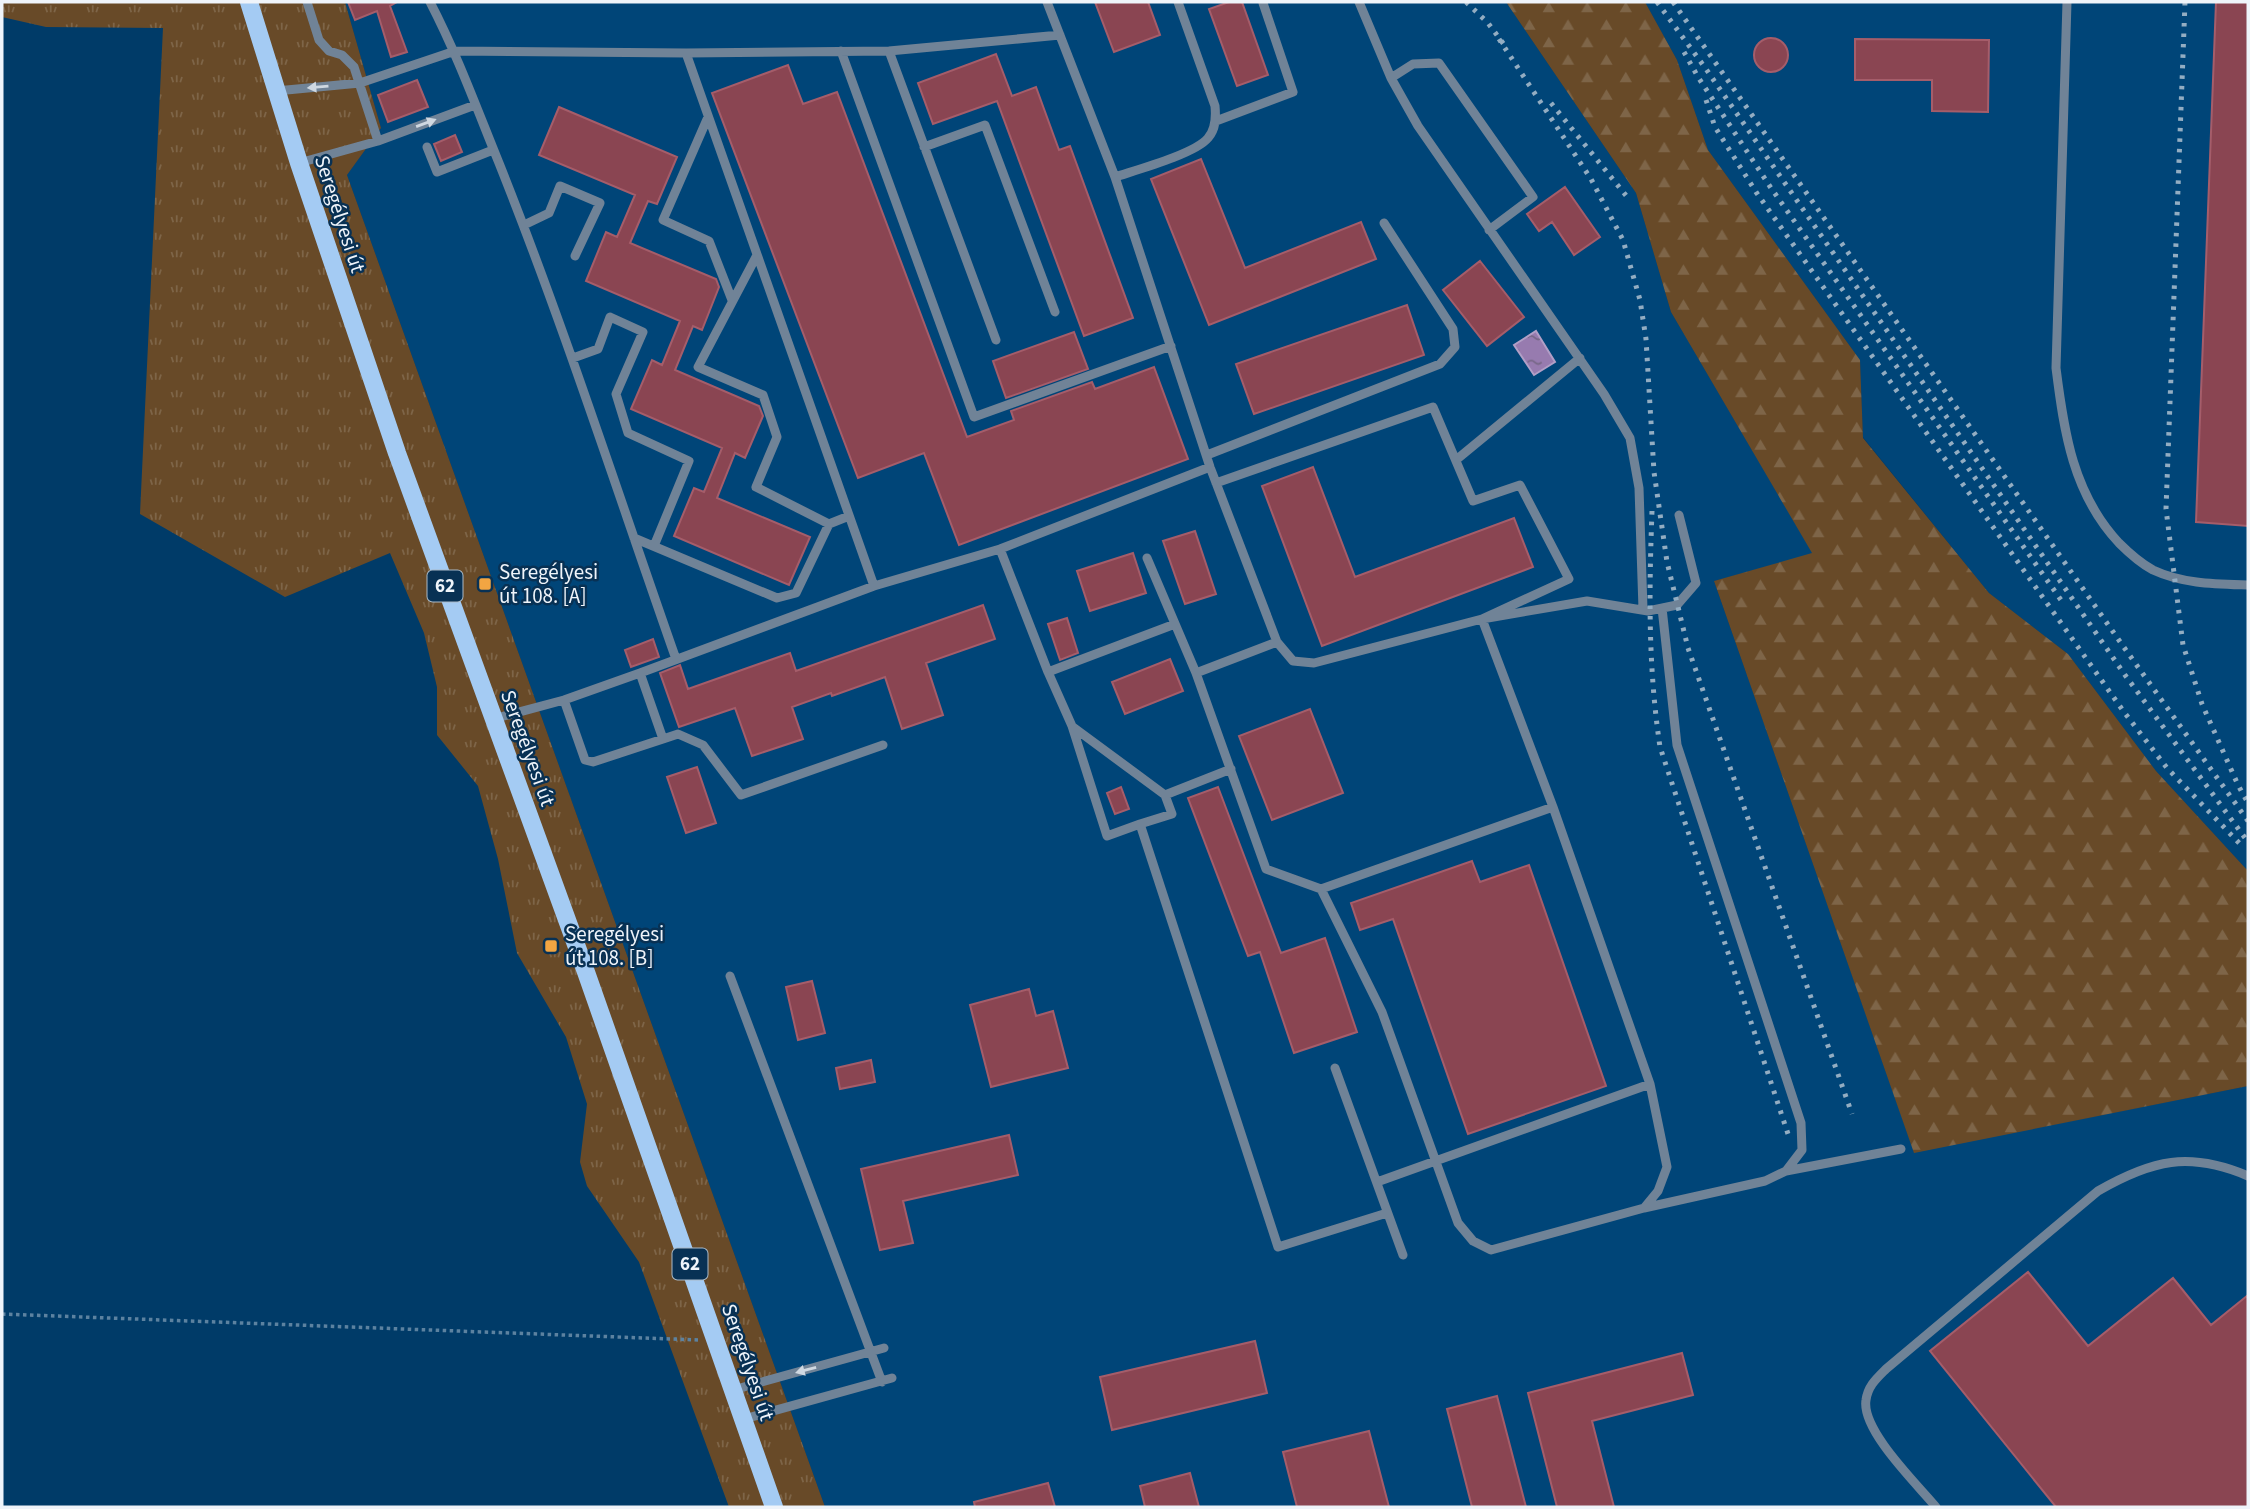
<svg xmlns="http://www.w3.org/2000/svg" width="2250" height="1509" font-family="'Source Sans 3',sans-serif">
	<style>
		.built { fill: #004578 }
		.grass { fill: url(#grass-tufts) }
		.forest { fill: url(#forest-firs) }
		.water { fill: url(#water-ripples); stroke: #b19fc6; stroke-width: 2 }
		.building { fill: #8a4552; stroke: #a55d6a; stroke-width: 2 }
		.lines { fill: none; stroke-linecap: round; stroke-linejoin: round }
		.path { stroke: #5c82a0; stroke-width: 3.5; stroke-dasharray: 3.5 3.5; stroke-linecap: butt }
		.service { stroke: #708397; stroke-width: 9 }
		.primary { stroke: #a4cbf3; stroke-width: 18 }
		.rail { stroke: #93adc2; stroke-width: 5; stroke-dasharray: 3.5 7; stroke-linecap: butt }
		.oneway { fill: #cfd8e1 }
		.poi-dot { fill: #f2a542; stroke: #083154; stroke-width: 2.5 }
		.labels { text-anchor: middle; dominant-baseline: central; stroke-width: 5; stroke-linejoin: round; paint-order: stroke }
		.shield { fill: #083154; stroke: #aabac8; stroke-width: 2 }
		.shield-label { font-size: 19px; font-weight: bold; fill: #eff4fa }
		.street-label { font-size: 21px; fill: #eff4fa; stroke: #083154 }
		.poi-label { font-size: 21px; fill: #eff4fa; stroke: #083154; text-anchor: start }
	</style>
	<defs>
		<pattern id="grass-tufts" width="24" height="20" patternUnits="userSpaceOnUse" patternTransform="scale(1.75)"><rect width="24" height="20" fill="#684a28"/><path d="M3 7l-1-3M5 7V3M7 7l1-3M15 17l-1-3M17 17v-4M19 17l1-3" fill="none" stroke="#7e6548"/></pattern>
		<pattern id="forest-firs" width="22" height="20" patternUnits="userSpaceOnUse" patternTransform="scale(1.75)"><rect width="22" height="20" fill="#684a28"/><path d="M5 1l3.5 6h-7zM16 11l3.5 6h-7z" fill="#7e6548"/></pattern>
		<pattern id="water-ripples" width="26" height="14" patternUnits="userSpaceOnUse" patternTransform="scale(1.75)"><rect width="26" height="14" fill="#977baf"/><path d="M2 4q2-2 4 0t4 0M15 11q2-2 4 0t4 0" fill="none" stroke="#776787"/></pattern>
	</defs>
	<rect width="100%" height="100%" fill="#003b68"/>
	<path class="built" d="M 345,2 L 1506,2 L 1636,193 L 1671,312 L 1813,554 L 1714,581 L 1914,1152 L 2248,1086 L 2248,1507 L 825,1507 L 347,175 L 381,128 Z
		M 1645,2 L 2248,2 L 2248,871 L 2156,771 L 2068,654 L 1989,593 L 1863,437 L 1860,360 L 1708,150 L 1677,60 Z"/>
	<path class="grass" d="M 2,2 L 345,2 L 381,128 L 347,175 L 825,1507 L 729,1507 L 639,1262 L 587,1186 L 580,1162 L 587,1104 L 566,1037 L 517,953 L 498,859 L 478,786 L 437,735 L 437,687 L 424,633 L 390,553 L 285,597 L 140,514 L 163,28 L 46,27 L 2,17 Z"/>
	<path class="forest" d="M 1506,2 L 1645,2 L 1677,60 L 1708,150 L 1860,360 L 1863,438 L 1989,593 L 2068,654 L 2156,771 L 2248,871 L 2248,1086 L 1914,1153 L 1714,581 L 1812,553 L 1671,312 L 1636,193 Z"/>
	<path class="water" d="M 1536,331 L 1555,362 L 1534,375 L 1514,345 Z"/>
	<path class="building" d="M 348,2 L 397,2 L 390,6 L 407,52 L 391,57 L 377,11 L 355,20 Z
		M 1095,2 L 1148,2 L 1160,35 L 1114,52 Z
		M 1229,2 L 1242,2 L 1268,75 L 1237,86 L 1209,9 Z
		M 2216,2 L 2248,2 L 2248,526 L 2196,522 Z
		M1754 55a17 17 0 1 1 34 0a17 17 0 1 1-34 0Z
		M 1855,39 L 1989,40 L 1988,112 L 1932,111 L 1932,80 L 1855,80 Z
		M 996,54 L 1012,96 L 1036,87 L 1059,150 L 1070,146 L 1133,318 L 1084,336 L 997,101 L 933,124 L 918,83 Z
		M 788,65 L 803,104 L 837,92 L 967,437 L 1014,420 L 1011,411 L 1092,382 L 1095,389 L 1154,367 L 1188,459 L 959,545 L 924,453 L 858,478 L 712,93 Z
		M 417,80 L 428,107 L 388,122 L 378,95 Z
		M 559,107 L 677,157 L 657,204 L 648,201 L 630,243 L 716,279 L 719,287 L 702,330 L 693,326 L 675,370 L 759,406 L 763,416 L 745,458 L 735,453 L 717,498 L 810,537 L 789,585 L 674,536 L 694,488 L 704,492 L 722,448 L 631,409 L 652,360 L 662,365 L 680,321 L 586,281 L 606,232 L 617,237 L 635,195 L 539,155 Z
		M 455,135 L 462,152 L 441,161 L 434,144 Z
		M 1201,159 L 1245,268 L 1361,222 L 1376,259 L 1209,325 L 1151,179 Z
		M 1565,187 L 1600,237 L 1574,255 L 1552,222 L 1539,231 L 1527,214 Z
		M 1480,261 L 1524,317 L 1487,346 L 1443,290 Z
		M 1407,305 L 1424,355 L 1254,414 L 1236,364 Z
		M 1074,332 L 1088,369 L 1006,398 L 993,361 Z
		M 1313,467 L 1355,577 L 1514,518 L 1533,567 L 1322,646 L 1262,486 Z
		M 1195,531 L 1216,594 L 1185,604 L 1163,541 Z
		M 1133,553 L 1146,593 L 1090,611 L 1077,571 Z
		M 983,605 L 995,639 L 926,663 L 943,715 L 902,729 L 885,677 L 832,696 L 831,693 L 792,707 L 803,739 L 752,756 L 735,708 L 679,727 L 660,673 L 680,665 L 688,689 L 790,653 L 796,671 Z
		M 1067,618 L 1078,653 L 1060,660 L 1048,624 Z
		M 653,639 L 659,657 L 631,667 L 625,650 Z
		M 1170,659 L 1183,691 L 1125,714 L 1112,682 Z
		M 1310,709 L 1343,793 L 1272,820 L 1239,736 Z
		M 697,767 L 716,823 L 686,833 L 667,777 Z
		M 1121,787 L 1129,809 L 1115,814 L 1107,793 Z
		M 1218,787 L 1281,953 L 1325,938 L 1357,1032 L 1294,1053 L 1260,952 L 1248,956 L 1188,798 Z
		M 1472,861 L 1480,882 L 1529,865 L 1606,1086 L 1468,1134 L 1393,919 L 1360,930 L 1351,903 Z
		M 812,981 L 825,1033 L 798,1040 L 786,987 Z
		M 1029,989 L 1036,1016 L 1053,1011 L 1068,1068 L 991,1087 L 970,1005 Z
		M 871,1060 L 875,1082 L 840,1089 L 836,1068 Z
		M 1009,1135 L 1018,1175 L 903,1201 L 913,1243 L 880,1250 L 861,1169 Z
		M 2028,1272 L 2088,1346 L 2173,1278 L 2211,1325 L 2248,1295 L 2248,1507 L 2056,1507 L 1930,1351 Z
		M 1255,1341 L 1267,1393 L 1112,1430 L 1100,1377 Z
		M 1682,1353 L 1693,1395 L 1592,1421 L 1614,1507 L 1557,1507 L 1528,1393 Z
		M 1497,1396 L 1526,1507 L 1472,1507 L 1447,1409 Z
		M 1369,1431 L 1389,1507 L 1297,1507 L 1283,1452 Z
		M 1190,1473 L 1199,1507 L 1145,1507 L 1140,1486 Z
		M 1048,1483 L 1055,1507 L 975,1507 L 974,1502 Z"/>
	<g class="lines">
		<path class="path" d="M 2,1314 L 698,1340"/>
		<path class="service" d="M 307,2 L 319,40 L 329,51 L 342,55 L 354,67 L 378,141
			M 430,2 C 457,54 477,109 499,163 C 564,326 618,494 676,659
			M 1047,2 L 1115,177 L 1210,467 L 1277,642 L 1293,661 L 1314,663 L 1482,619 L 1587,601 L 1648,611 L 1677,605 L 1696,583 L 1679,515
			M 1359,2 L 1391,78 L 1418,126 L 1604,394 L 1630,438 L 1639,488 L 1643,609
			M 2067,2 L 2056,368 C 2064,432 2073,494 2119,543 C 2129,553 2140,563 2153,570 C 2183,584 2216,584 2248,585
			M 841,51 L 974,417 L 1171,346
			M 889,51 L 996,340
			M 686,53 L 874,586
			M 1391,78 L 1413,64 L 1439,63 L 1533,197 L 1489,230
			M 276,91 L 360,83 L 455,51 L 686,53 L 889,51 L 1060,35
			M 708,117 L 663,220 L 709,241 L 732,300
			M 1216,121 L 1293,92 L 1263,3
			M 427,147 L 437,172 L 493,150
			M 924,147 L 985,125 L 1055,312
			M 299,163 L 378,141 L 475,105
			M 1115,177 C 1136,170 1195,154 1208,138 C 1216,129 1216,117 1215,106 L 1178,2
			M 524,225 L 549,213 L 560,186 L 600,203 L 575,256
			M 757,255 L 698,367 L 763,395 L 777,437 L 756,487 L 829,524
			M 573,358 L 598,349 L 610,317 L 643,332 L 616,394 L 628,433 L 689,461 L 654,546
			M 1207,455 L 1440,364 L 1455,347 L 1453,329 L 1384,223
			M 1456,460 L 1580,358
			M 1216,483 L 1433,407 L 1473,501 L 1520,485 L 1569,579 L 1482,619 L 1553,807 L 1650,1084 L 1667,1167 L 1658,1191 L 1644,1208 L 1491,1250 L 1473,1241 L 1458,1223 L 1382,1012 L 1321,889
			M 634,538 L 777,598 L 796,593 L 829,524 L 849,516
			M 1000,549 L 1048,672 L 1072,726 L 1107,836 L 1140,824 L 1278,1247 L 1387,1213
			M 1147,558 L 1196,673 L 1266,869 L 1321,889 L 1553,807
			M 1048,672 L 1175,624
			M 640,673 L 874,586 L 1000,549 L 1210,467
			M 1196,673 L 1277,642
			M 493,719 L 564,700 L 640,673 L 663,739 L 593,762 L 585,760 L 564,700
			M 1073,727 L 1165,795 L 1231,769
			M 663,739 L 678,734 L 703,745 L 741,795 L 883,745
			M 1140,824 L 1172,814 L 1165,795
			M 730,976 L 882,1382
			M 1335,1068 L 1403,1255
			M 1786,1171 L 1901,1149
			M 1377,1182 L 1650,1084
			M 1644,1208 L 1765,1181 L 1786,1171 L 1802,1150 L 1801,1123 L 1677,745 L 1662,608
			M 733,1390 L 884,1348
			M 744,1419 L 892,1378
			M 1936,1507 C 1917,1484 1861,1430 1866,1400 C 1868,1386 1876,1379 1886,1369 L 2098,1191 C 2152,1160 2189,1151 2248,1176"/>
		<path class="primary" d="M 249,2 L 299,163 L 397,453 L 586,972 L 774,1507"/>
		<path class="rail" d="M 1466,2 L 1488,23 L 1505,46
			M 1657,2 L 1706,69 L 2125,675 L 2248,842
			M 1673,2 L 2123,646 L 2248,821
			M 2185,2 L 2166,509 L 2183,645 L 2202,704 L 2238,785 L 2248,803
			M 1499,39 L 1591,179 L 1623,240 L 1640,300 L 1646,339 L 1654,472 L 1667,562 L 1688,648 L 1852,1114
			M 1684,52 L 1698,77 L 1771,188 L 2061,600
			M 1706,100 L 1715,127 L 1756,192 L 2124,712 L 2167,768 L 2242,846
			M 1551,103 L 1628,198
			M 1652,511 C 1649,593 1648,666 1660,747 L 1788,1134"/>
	</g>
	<defs><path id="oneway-solid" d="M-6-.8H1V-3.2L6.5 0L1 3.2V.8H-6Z" transform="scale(1.75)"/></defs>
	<g class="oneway">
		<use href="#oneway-solid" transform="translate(318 87) rotate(175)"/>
		<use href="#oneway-solid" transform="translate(426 123) rotate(-20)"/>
		<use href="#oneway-solid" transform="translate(806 1370) rotate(165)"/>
	</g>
	<g class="poi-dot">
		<rect x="478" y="577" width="14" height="14" rx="3.5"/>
		<rect x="544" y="939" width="14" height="14" rx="3.5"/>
	</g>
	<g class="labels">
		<g class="shield">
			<rect x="427.5" y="570.5" width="35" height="31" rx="5"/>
			<rect x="672.5" y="1248.5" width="35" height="31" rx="5"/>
		</g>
		<g class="shield-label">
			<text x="445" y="586">62</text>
			<text x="690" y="1264">62</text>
		</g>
		<g class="street-label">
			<text transform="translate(340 214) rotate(72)">Seregélyesi út</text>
			<text transform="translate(528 748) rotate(70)">Seregélyesi út</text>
			<text transform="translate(748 1362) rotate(71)">Seregélyesi út</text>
		</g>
		<g class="poi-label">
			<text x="499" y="572">Seregélyesi<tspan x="499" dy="24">út 108. [A]</tspan></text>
			<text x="565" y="934">Seregélyesi<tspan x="565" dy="24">út 108. [B]</tspan></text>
		</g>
	</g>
	<rect width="2250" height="1509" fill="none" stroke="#eff4fa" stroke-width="7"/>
</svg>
